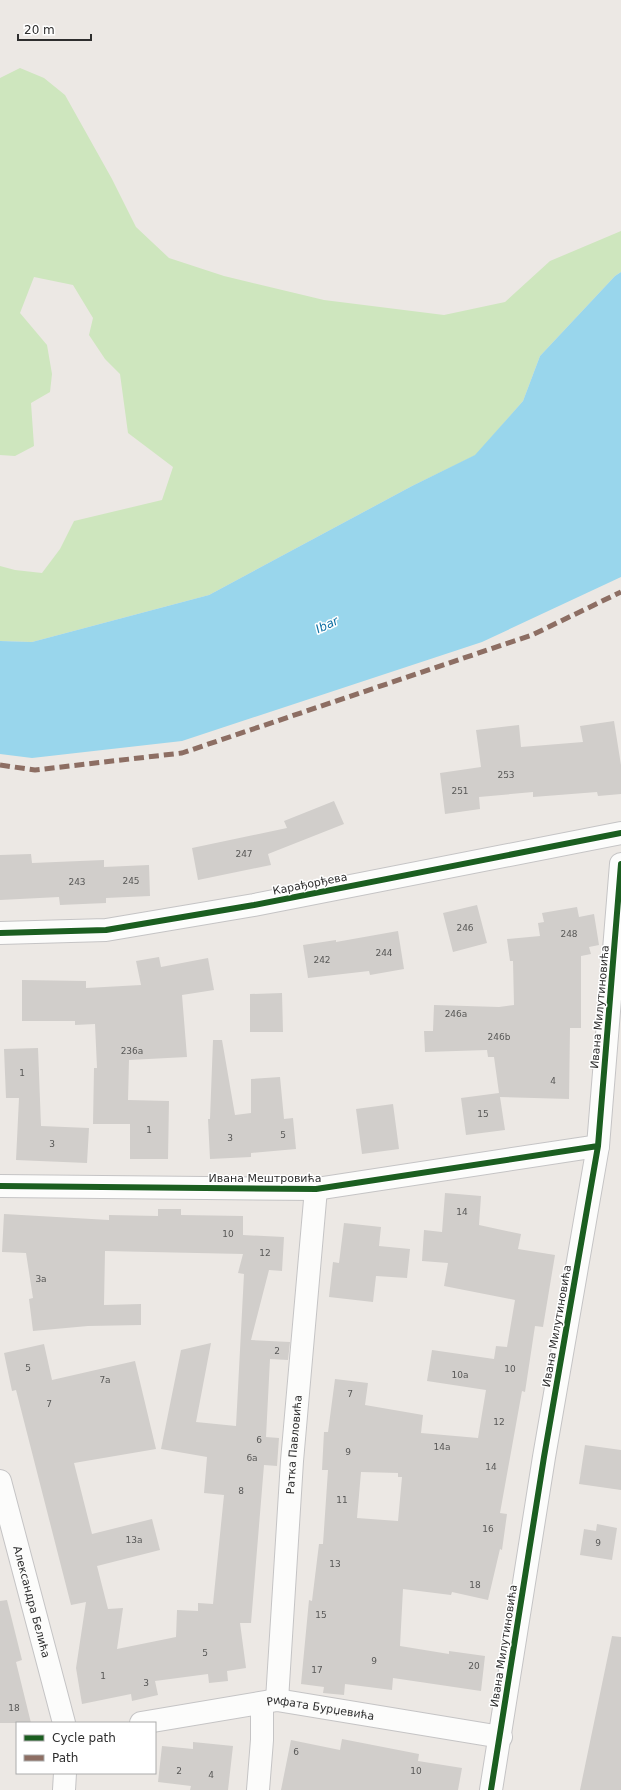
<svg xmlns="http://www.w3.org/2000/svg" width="621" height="1790" font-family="'DejaVu Sans',sans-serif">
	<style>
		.green { fill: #cee6be }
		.water { fill: #99d6ec }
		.building { fill: #d1cecb; fill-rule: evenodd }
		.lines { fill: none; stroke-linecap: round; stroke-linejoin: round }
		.minor-casing { stroke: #c5c4c5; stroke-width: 24 }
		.tertiary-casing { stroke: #c5c4c5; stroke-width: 24 }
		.minor { stroke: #fcfcfb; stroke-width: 22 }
		.tertiary { stroke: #fcfcfb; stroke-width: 22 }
		.quiet { stroke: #8d6e63; stroke-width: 5; stroke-dasharray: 10 5; stroke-linecap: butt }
		.cycleway-casing { stroke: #fff; stroke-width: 8 }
		.cycleway { stroke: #1b5e20; stroke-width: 6 }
		.labels { text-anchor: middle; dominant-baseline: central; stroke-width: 3; stroke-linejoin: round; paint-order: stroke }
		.number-label { font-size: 9px; fill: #585857 }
		.street-label { font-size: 11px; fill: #2e2e2e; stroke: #fff }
		.water-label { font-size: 12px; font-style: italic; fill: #0d6fa3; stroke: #fff }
	</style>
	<rect width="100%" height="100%" fill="#ece8e4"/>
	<path class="green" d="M 20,68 L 44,78 L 65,95 L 112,179 L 136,227 L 169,258 L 224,276 L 324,300 L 444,315 L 505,302 L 550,261 L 621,231 L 621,272 L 615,276 L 540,356 L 523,401 L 476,455 L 412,486 L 209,595 L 32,642 L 0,641 L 0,566 L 15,570 L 42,573 L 60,549 L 74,521 L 162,500 L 173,467 L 128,433 L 120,374 L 105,359 L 89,335 L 93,318 L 73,285 L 34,277 L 20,313 L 47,345 L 52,374 L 50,392 L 31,403 L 34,446 L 15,456 L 0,455 L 0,78 Z"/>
	<path class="water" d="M 621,272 L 621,577 L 482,642 L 182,741 L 32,758 L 0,754 L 0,641 L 32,642 L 209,595 L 412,486 L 475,455 L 523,401 L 540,356 L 615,276 Z"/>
	<path class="building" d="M 614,721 L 621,765 L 621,794 L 598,796 L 597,792 L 533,797 L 533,792 L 479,797 L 480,809 L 445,814 L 440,773 L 481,767 L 476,730 L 519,725 L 521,747 L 583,742 L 580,726 Z
		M 334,801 L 344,824 L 268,854 L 271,865 L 198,880 L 192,848 L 287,828 L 284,821 Z
		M 31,854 L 32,863 L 104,860 L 104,867 L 149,865 L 150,896 L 106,898 L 106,903 L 60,905 L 59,897 L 0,900 L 0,855 Z
		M 477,905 L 487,943 L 453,952 L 443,913 Z
		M 577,907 L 579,917 L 594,914 L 599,945 L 589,947 L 591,954 L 581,956 L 581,1028 L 570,1028 L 569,1099 L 500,1097 L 505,1130 L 466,1135 L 461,1098 L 499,1093 L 494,1057 L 488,1057 L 487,1050 L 425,1052 L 424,1031 L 433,1031 L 434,1005 L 499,1007 L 514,1005 L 513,961 L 510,961 L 507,939 L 540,936 L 538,923 L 544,922 L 542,913 Z
		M 398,931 L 404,969 L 370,975 L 369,971 L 308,978 L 303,945 L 336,940 L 336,942 Z
		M 159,957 L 161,967 L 208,958 L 214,990 L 182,995 L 187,1057 L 129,1060 L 128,1100 L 169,1101 L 168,1159 L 130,1159 L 130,1124 L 93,1124 L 94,1068 L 97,1068 L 95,1024 L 75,1025 L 75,1021 L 22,1021 L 22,980 L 86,981 L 86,988 L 141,985 L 136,961 Z
		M 282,993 L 283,1032 L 250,1032 L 250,994 Z
		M 213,1040 L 222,1040 L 235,1115 L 251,1113 L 251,1079 L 280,1077 L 284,1119 L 293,1118 L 296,1149 L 251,1153 L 251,1157 L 210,1159 L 208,1119 L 210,1119 Z
		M 38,1048 L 41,1126 L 89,1128 L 87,1163 L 16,1160 L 19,1098 L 6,1098 L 4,1049 Z
		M 393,1104 L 399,1149 L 362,1154 L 356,1109 Z
		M 445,1193 L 481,1196 L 479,1225 L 521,1234 L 518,1249 L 555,1255 L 543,1327 L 535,1326 L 525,1392 L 522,1391 L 500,1513 L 507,1514 L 502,1550 L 500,1549 L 488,1600 L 452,1592 L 451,1595 L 403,1589 L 400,1646 L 449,1654 L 449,1651 L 485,1656 L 481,1691 L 393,1678 L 392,1690 L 345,1684 L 344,1695 L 323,1693 L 324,1687 L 301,1684 L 309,1600 L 312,1601 L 319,1544 L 323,1544 L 328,1470 L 322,1470 L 324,1432 L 328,1432 L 335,1379 L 368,1383 L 365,1405 L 423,1415 L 421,1433 L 478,1438 L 486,1390 L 427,1381 L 432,1350 L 494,1359 L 496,1346 L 507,1347 L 515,1300 L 444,1286 L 448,1263 L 422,1261 L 424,1230 L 442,1232 ZM 361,1472 L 398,1473 L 398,1477 L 402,1477 L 398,1521 L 357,1518 Z
		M 158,1209 L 181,1209 L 181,1215 L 243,1216 L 243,1235 L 284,1237 L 282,1271 L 269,1270 L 251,1340 L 290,1342 L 288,1360 L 270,1359 L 266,1437 L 279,1438 L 277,1466 L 264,1465 L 251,1623 L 240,1623 L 246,1668 L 227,1671 L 228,1681 L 209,1683 L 208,1674 L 155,1681 L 158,1695 L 132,1701 L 131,1694 L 82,1704 L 76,1668 L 86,1602 L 71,1605 L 16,1390 L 12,1391 L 4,1353 L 44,1344 L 52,1380 L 135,1361 L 156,1449 L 74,1463 L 92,1534 L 152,1519 L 160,1550 L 97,1566 L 108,1609 L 123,1608 L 117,1649 L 176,1637 L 177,1610 L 198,1611 L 198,1603 L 213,1604 L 224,1495 L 204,1493 L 207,1457 L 161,1449 L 181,1350 L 211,1343 L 196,1422 L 236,1426 L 244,1274 L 238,1273 L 243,1254 L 105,1251 L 104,1305 L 141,1304 L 141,1325 L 88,1326 L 33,1331 L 29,1299 L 33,1298 L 26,1253 L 2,1252 L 4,1214 L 109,1220 L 109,1215 L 158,1216 Z
		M 344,1223 L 381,1227 L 379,1246 L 410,1249 L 407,1278 L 376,1276 L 373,1302 L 329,1297 L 333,1262 L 339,1263 Z
		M 585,1445 L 621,1450 L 621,1490 L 579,1484 Z
		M 597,1524 L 617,1528 L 612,1560 L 580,1555 L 584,1529 L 596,1531 Z
		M 7,1600 L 22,1660 L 16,1662 L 31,1723 L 0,1723 L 0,1601 Z
		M 612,1636 L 621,1637 L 621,1790 L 580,1790 Z
		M 342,1739 L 419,1754 L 418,1761 L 462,1768 L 458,1790 L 281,1790 L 291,1740 L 340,1750 Z
		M 193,1742 L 233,1746 L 228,1790 L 190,1790 L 191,1786 L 158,1782 L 162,1746 L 193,1749 Z"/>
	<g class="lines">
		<defs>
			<g id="minor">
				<path d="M 0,1186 L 316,1189 L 598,1146"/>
				<path id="s1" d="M 0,1481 L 64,1723"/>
				<path id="s2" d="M 277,1700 L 292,1461 L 316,1189"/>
				<path id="s3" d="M 141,1723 L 277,1700 L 501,1737"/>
				<path d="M 64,1790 L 65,1773"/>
				<path d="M 258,1790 L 262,1740 L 262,1703"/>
				<path d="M 491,1790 L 544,1457 L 598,1146 L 621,864"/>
			</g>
			<path id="tertiary" d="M 0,933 L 106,930 L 254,905 L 621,833"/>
		</defs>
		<use href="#minor" class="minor-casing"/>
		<use href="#tertiary" class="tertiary-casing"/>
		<use href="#minor" class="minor"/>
		<use href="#tertiary" class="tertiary"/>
		<path class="quiet" d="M 0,765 L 35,770 L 182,753 L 532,635 L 621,592"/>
		<defs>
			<path id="cycleway" d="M 0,933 L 106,930 L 254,905 L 621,833
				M 0,1186 L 316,1189 L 598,1146
				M 491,1790 L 544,1457 L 598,1146 L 621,864"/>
		</defs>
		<use href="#cycleway" class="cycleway-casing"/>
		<use href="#cycleway" class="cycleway"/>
	</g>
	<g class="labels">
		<g class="number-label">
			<text x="506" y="775">253</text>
			<text x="460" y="791">251</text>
			<text x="244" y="854">247</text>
			<text x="131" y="881">245</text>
			<text x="77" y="882">243</text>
			<text x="465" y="928">246</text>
			<text x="569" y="934">248</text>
			<text x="384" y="953">244</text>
			<text x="322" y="960">242</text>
			<text x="456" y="1014">246a</text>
			<text x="499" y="1037">246b</text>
			<text x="132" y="1051">236a</text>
			<text x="22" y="1073">1</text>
			<text x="553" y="1081">4</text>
			<text x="483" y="1114">15</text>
			<text x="149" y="1130">1</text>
			<text x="283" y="1135">5</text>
			<text x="230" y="1138">3</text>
			<text x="52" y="1144">3</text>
			<text x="462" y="1212">14</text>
			<text x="228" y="1234">10</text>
			<text x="265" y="1253">12</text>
			<text x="41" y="1279">3a</text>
			<text x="277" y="1351">2</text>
			<text x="28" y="1368">5</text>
			<text x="510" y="1369">10</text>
			<text x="460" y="1375">10a</text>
			<text x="105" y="1380">7a</text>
			<text x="350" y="1394">7</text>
			<text x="49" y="1404">7</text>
			<text x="499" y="1422">12</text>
			<text x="259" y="1440">6</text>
			<text x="442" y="1447">14a</text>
			<text x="348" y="1452">9</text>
			<text x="252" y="1458">6a</text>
			<text x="491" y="1467">14</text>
			<text x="241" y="1491">8</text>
			<text x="342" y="1500">11</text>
			<text x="488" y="1529">16</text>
			<text x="134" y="1540">13a</text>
			<text x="598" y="1543">9</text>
			<text x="335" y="1564">13</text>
			<text x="475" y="1585">18</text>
			<text x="321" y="1615">15</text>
			<text x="205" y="1653">5</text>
			<text x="374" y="1661">9</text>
			<text x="474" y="1666">20</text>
			<text x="317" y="1670">17</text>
			<text x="103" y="1676">1</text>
			<text x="146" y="1683">3</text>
			<text x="14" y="1708">18</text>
			<text x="296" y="1752">6</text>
			<text x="179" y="1771">2</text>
			<text x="416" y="1771">10</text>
			<text x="211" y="1775">4</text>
		</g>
		<g class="street-label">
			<text transform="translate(310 884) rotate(-11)">Карађорђева</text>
			<text transform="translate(600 1007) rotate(-85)">Ивана Милутиновића</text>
			<text x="265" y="1178">Ивана Мештровића</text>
			<text transform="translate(557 1326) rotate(-80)">Ивана Милутиновића</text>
			<text stroke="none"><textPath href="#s2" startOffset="256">Ратка Павловића</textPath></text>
			<text stroke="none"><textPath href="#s1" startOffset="125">Александра Белића</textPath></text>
			<text transform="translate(504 1646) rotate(-81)">Ивана Милутиновића</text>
			<text stroke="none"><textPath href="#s3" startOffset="182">Рифата Бурџевића</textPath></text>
		</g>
		<g class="water-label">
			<text transform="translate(327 625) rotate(-25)">Ibar</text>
		</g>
	</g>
	<rect x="16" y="1722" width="140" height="52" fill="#ffffff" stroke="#ababab"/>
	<rect x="24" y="1735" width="20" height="6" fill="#1b5e20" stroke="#ababab"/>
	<text x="52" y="1742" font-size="12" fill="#2e2e2e">Cycle path</text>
	<rect x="24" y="1755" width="20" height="6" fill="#8d6e63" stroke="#ababab"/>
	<text x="52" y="1762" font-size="12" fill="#2e2e2e">Path</text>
	<path d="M18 34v6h73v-6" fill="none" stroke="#2e2e2e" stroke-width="2"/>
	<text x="24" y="34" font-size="12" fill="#2e2e2e" stroke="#ffffff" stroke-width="3" paint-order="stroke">20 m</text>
</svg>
